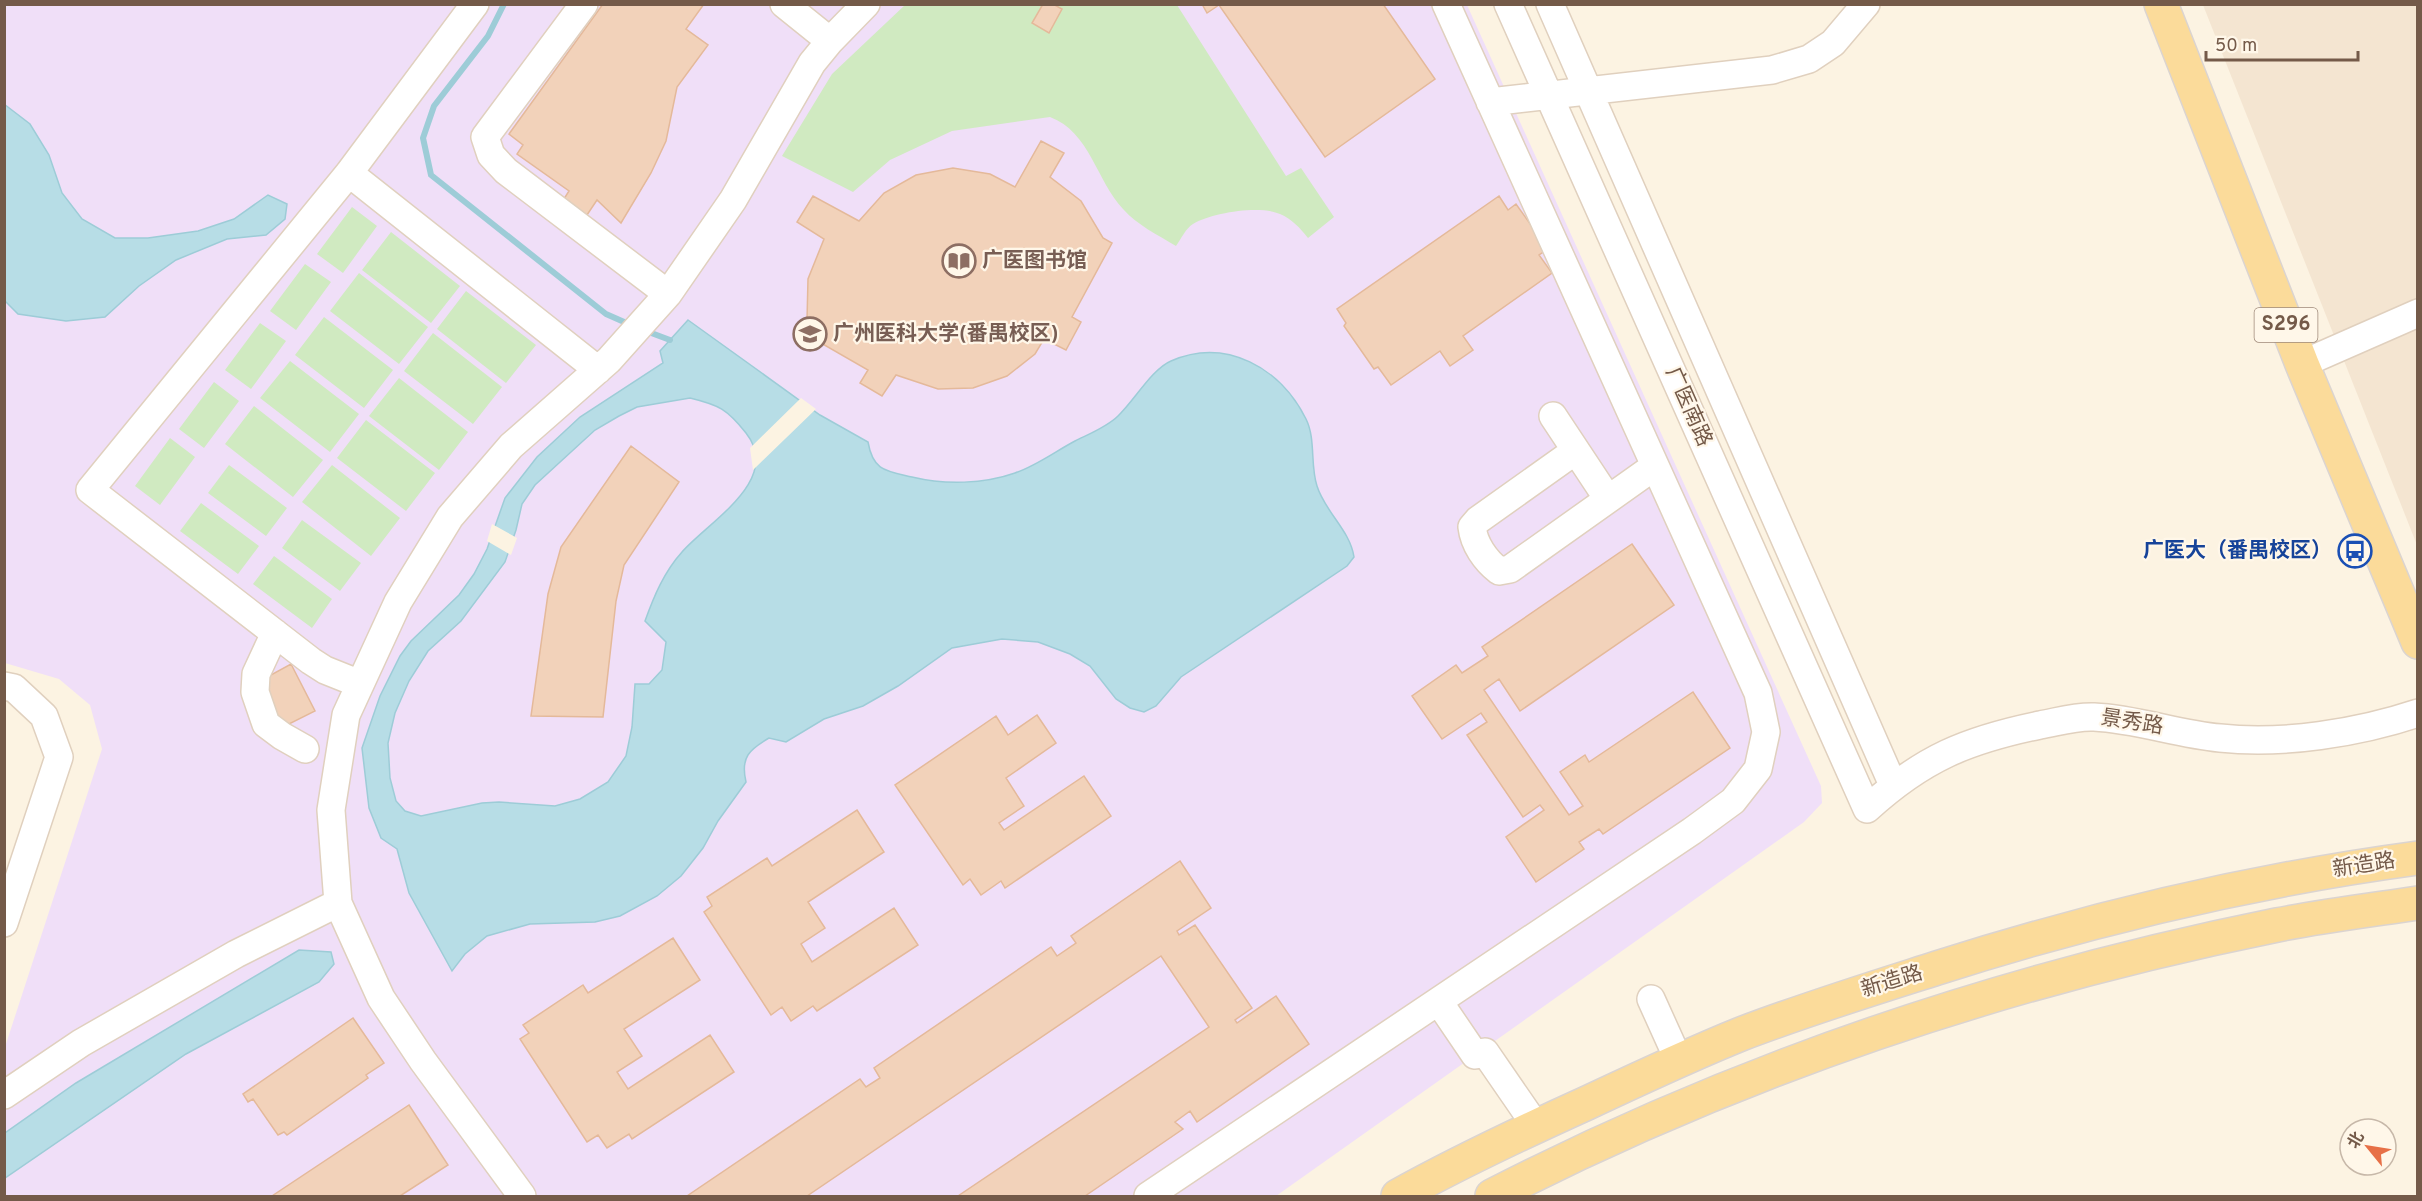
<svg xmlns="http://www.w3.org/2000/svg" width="2422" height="1201" font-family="Overpass,'Noto Sans SC',sans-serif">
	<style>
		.residential { fill: #f4e5d1 }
		.education { fill: #f0dff8 }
		.green { fill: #d0eac1 }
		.water { fill: #b7dde6; stroke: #9dccd7; stroke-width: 1.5; fill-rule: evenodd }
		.pier { fill: #fcf3e2 }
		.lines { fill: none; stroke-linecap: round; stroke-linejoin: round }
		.stream { stroke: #9dccd7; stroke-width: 6 }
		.building { fill: #f2d2ba; stroke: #e4b99a; stroke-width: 1.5 }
		.minor-casing { stroke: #e0d0be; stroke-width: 30 }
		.major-casing { stroke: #dbd4d0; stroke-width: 36 }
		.minor { stroke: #fff; stroke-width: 27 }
		.major { stroke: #fbdb9a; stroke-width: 33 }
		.labels { text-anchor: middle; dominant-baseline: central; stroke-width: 4.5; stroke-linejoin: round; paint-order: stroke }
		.shield { fill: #fff7e9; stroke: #9e8979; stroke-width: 1.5 }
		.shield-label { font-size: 20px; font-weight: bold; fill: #745a49 }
		.education-label { font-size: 21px; font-weight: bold; fill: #785e54; stroke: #fff7e9; text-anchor: start }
		.street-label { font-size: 21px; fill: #745a49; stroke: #fff7e9 }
		.transit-label { font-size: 21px; font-weight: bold; fill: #164399; stroke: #fff7e9; text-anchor: end }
	</style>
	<rect width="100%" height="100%" fill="#fcf3e2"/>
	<path class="residential" d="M 2203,5 L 2417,5 L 2417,545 Z"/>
	<path class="education" d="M 5,5 L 1467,5 L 1821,786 L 1822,803 L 1804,822 L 1276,1196 L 5,1196 L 5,1047 L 102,749 L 90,705 L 59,679 L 5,663 Z"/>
	<path class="green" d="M 905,5 L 1177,5 L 1286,176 L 1301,168 L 1334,217 L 1308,238 C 1300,228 1292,219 1280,214 C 1259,205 1212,213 1193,224 C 1186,228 1181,239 1176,246 C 1158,235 1137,225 1123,209 C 1096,180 1090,132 1050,117 L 952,131 L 890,160 L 853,192 L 782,156 L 832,74 Z
		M 352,207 L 377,226 L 343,273 L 317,254 Z
		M 391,232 L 460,286 L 431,323 L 362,270 Z
		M 305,264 L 331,282 L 296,330 L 270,311 Z
		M 359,273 L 428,327 L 399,364 L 330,311 Z
		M 466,291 L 536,345 L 506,383 L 437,329 Z
		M 324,317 L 393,370 L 364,408 L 295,355 Z
		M 260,323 L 286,341 L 251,389 L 225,370 Z
		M 433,333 L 502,387 L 473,424 L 404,371 Z
		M 290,361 L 359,414 L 330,452 L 260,398 Z
		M 399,378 L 468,432 L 439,470 L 369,416 Z
		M 214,382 L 239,401 L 204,448 L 179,429 Z
		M 254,406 L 323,460 L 293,497 L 225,444 Z
		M 366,420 L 435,473 L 406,511 L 337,458 Z
		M 170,438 L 195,457 L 160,505 L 135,486 Z
		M 229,465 L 287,508 L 266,536 L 208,493 Z
		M 332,465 L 400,518 L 371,556 L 302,502 Z
		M 201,503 L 259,546 L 238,574 L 180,531 Z
		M 302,520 L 361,563 L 340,591 L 282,548 Z
		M 274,556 L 332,599 L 312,628 L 253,584 Z"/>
	<path class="water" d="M 4,104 L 30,124 L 49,155 L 62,193 L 82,219 L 115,238 L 148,238 L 198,231 L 234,219 L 268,195 L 287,204 L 285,219 L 266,235 L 227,239 L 176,260 L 139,286 L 105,317 L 66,321 L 18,314 L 5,301 Z
		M 688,320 L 820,415 L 868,442 C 873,471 886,471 912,477 C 945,485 984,484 1015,473 C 1036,466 1056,451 1075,441 C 1089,434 1107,427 1118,416 C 1134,401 1152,369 1171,361 C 1226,337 1281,368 1306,419 C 1316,439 1310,465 1317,486 C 1325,512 1350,530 1354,557 L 1347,566 L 1181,677 L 1156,706 L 1144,712 L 1130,708 L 1116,699 L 1090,666 L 1070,654 L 1038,642 L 1002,639 L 952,648 L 898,686 L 863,706 L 824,719 L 786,742 L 769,738 C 750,749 740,757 746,782 L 718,821 L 703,848 L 681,876 L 657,896 L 620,916 L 595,922 L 530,924 L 487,936 L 465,954 L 452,971 L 409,893 L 397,849 L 381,838 L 369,808 L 362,748 L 380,696 L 400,656 L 411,641 L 459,595 L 474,574 L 487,549 L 505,498 L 537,457 L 580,417 L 663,363 L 660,351 ZM 690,398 C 719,405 727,409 746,433 C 783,480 708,522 682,552 C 664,572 654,596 645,621 L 666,642 L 662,670 L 649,684 L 635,684 L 632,727 L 626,756 L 608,782 L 580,799 L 555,806 L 499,802 L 482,803 L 421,816 L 405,811 L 396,801 L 390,778 L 388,743 L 395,713 L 409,681 L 428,651 L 461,621 L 505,562 L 516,530 L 522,504 L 535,485 L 595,430 L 619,416 L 637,407 Z
		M 299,950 L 331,952 L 334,964 L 319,982 L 186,1054 L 5,1178 L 5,1133 L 76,1083 Z"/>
	<path class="pier" d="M 801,398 L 816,409 L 753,470 L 750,448 Z
		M 492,524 L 517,538 L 511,555 L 487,541 Z"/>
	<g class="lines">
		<path class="stream" d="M 504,4 L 488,36 L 434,106 L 423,138 L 431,175 L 606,314 L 631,325
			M 646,331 L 670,340"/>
	</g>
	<path class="building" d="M 603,4 L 704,4 L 686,29 L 708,45 L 677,87 L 666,141 L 651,173 L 621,223 L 597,200 L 585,218 L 562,202 L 569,191 L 517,154 L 523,145 L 509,134 Z
		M 1043,4 L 1053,4 L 1062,9 L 1049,33 L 1032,23 Z
		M 1202,4 L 1383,4 L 1435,79 L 1325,157 L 1219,5 L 1207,13 Z
		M 1041,141 L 1064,153 L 1050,177 L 1081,201 L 1103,238 L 1112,243 L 1072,317 L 1081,322 L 1066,350 L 1044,339 L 1035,354 L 1007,376 L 973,388 L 938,389 L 896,375 L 882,396 L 860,383 L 868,370 L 800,331 L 807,320 L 808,279 L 824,239 L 797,222 L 813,196 L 859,221 L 884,193 L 916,175 L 953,168 L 990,174 L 1015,187 Z
		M 1499,196 L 1508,210 L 1516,204 L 1548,249 L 1539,255 L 1552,273 L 1463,336 L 1473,350 L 1450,366 L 1440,351 L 1391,385 L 1378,367 L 1374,369 L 1344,326 L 1346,323 L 1337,309 Z
		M 631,446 L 679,482 L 624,565 L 616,601 L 603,717 L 531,716 L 548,594 L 561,547 Z
		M 1632,544 L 1674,605 L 1520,711 L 1499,679 L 1484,690 L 1569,815 L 1583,806 L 1560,772 L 1585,755 L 1589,762 L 1693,692 L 1730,748 L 1603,834 L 1599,829 L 1579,842 L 1584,849 L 1536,882 L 1506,837 L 1544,810 L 1540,805 L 1523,817 L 1467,735 L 1487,722 L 1481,713 L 1442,739 L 1412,696 L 1456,665 L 1462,673 L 1488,656 L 1482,647 Z
		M 291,664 L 315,711 L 281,728 L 258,682 Z
		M 1037,715 L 1056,743 L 1006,778 L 1024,806 L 999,823 L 1004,830 L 1084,776 L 1111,816 L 1005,888 L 1001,881 L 981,895 L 970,879 L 963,885 L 895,785 L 996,716 L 1008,735 Z
		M 857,810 L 884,852 L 808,902 L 825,928 L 801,944 L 812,962 L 894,908 L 918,945 L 817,1011 L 813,1006 L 791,1021 L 782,1007 L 771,1015 L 704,912 L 712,906 L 707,897 L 767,858 L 772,866 Z
		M 1180,861 L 1211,908 L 1177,931 L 1179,935 L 1195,925 L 1252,1008 L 1235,1020 L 1237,1023 L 1276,996 L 1309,1044 L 1197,1122 L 1190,1111 L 1175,1122 L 1183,1129 L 1085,1196 L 958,1196 L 1209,1027 L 1161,956 L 807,1196 L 687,1196 L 860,1079 L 866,1087 L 880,1078 L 874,1068 L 1051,947 L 1057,956 L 1076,943 L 1071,936 Z
		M 673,938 L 700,980 L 624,1029 L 642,1056 L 617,1072 L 628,1089 L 710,1035 L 734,1072 L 632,1139 L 629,1134 L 607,1148 L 598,1135 L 587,1142 L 520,1039 L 529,1033 L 523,1025 L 583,985 L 588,993 Z
		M 353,1018 L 384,1063 L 366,1075 L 368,1078 L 287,1135 L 284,1132 L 278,1135 L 253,1099 L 248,1102 L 243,1094 Z
		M 409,1105 L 448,1165 L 400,1196 L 272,1196 Z"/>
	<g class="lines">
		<defs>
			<path id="minor" d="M 584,4 L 485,137 L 491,155 L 506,171 L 668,294
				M 784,4 L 830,41
				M 1508,4 L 1867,809 C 1923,758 1967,740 2040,725 C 2057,722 2076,716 2094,717 C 2137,719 2177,734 2220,738 C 2282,745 2358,733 2418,713
				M 1550,4 L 1893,785
				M 1490,102 L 1772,70 L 1809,59 L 1833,43 L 1866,4
				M 349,173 L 598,370
				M 2302,364 L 2418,313
				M 1553,416 L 1608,499
				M 1575,451 L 1478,520 L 1472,527 C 1474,544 1485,560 1499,571 L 1510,569 L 1655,466
				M 275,633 L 256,674 L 255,692 L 266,724 L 282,736 L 305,749
				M 360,684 L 325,670 L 311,661 L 90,490 L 349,173 L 475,4
				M 4,686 L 14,688 L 44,716 L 59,757 L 4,923
				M 1651,999 L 1679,1061
				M 1439,1002 L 1475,1055
				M 1485,1052 L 1536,1126
				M 4,1095 L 81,1043 L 236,954 L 338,903
				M 522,1196 L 423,1061 L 381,998 L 338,903 L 331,810 L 346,715 L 398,602 L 450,517 L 511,446 L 609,360 L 668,294 L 733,200 L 812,63 L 830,41 L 866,4
				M 1148,1196 L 1692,831 L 1733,801 L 1758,769 L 1766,732 L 1758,693 L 1446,4"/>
			<path id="major" d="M 2161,4 L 2302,364 L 2418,642
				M 1398,1196 C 1459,1162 1523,1132 1587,1103 C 1638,1079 1689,1055 1741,1034 C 1806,1009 1871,989 1937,968 C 2094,918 2254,880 2418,858
				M 1492,1196 C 1739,1069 2004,980 2277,925 C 2323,916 2371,910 2418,903"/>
		</defs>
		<use href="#minor" class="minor-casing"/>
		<use href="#major" class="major-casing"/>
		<use href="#minor" class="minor"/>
		<use href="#major" class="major"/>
	</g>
	<defs>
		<symbol id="library-ring" viewBox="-11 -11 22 22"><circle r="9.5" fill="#fff7e9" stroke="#8d6e63" stroke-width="1.5"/><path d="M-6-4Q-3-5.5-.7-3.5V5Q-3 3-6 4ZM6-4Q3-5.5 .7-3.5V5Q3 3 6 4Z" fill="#8d6e63"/></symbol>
		<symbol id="university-ring" viewBox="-11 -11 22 22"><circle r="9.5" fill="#fff7e9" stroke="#8d6e63" stroke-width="1.5"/><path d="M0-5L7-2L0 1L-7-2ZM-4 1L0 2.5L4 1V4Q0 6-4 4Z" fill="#8d6e63"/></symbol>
		<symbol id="bus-ring" viewBox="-11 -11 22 22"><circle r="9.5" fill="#fff7e9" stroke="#1a4fb4" stroke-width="1.5"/><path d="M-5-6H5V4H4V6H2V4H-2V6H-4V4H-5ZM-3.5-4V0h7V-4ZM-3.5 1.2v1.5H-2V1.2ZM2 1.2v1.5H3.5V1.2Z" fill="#1a4fb4"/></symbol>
	</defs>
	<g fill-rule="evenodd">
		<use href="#library-ring" x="940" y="242" width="38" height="38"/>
		<use href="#university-ring" x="791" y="315" width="38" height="38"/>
		<use href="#bus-ring" x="2336" y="532" width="38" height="38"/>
	</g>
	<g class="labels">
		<rect class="shield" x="2254.5" y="308" width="63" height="34" rx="4.5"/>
		<g class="shield-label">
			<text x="2286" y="325">S296</text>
		</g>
		<g class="education-label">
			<text x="982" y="261">广医图书馆</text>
			<text x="833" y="334">广州医科大学(番禺校区)</text>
		</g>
		<g class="street-label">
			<text transform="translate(1688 407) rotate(66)">广医南路</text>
			<text transform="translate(2132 723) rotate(9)">景秀路</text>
			<text transform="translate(2364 866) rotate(-9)">新造路</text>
			<text transform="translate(1892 982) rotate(-17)">新造路</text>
		</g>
		<g class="transit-label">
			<text x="2332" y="551">广医大（番禺校区）</text>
		</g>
	</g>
	<rect width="2422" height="1201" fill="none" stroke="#745a49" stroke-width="12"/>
	<g transform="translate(2368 1147) rotate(300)"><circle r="28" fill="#fff7e9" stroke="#c7b8a9" stroke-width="1.5"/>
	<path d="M0-4.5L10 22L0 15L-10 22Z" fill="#e77047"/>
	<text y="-9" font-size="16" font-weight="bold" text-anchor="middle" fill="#745a49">北</text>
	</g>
	<path d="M2206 51v9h152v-9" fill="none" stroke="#745a49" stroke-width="3"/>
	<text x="2215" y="51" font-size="18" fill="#745a49" stroke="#fff7e9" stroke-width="4.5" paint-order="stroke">50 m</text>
</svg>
